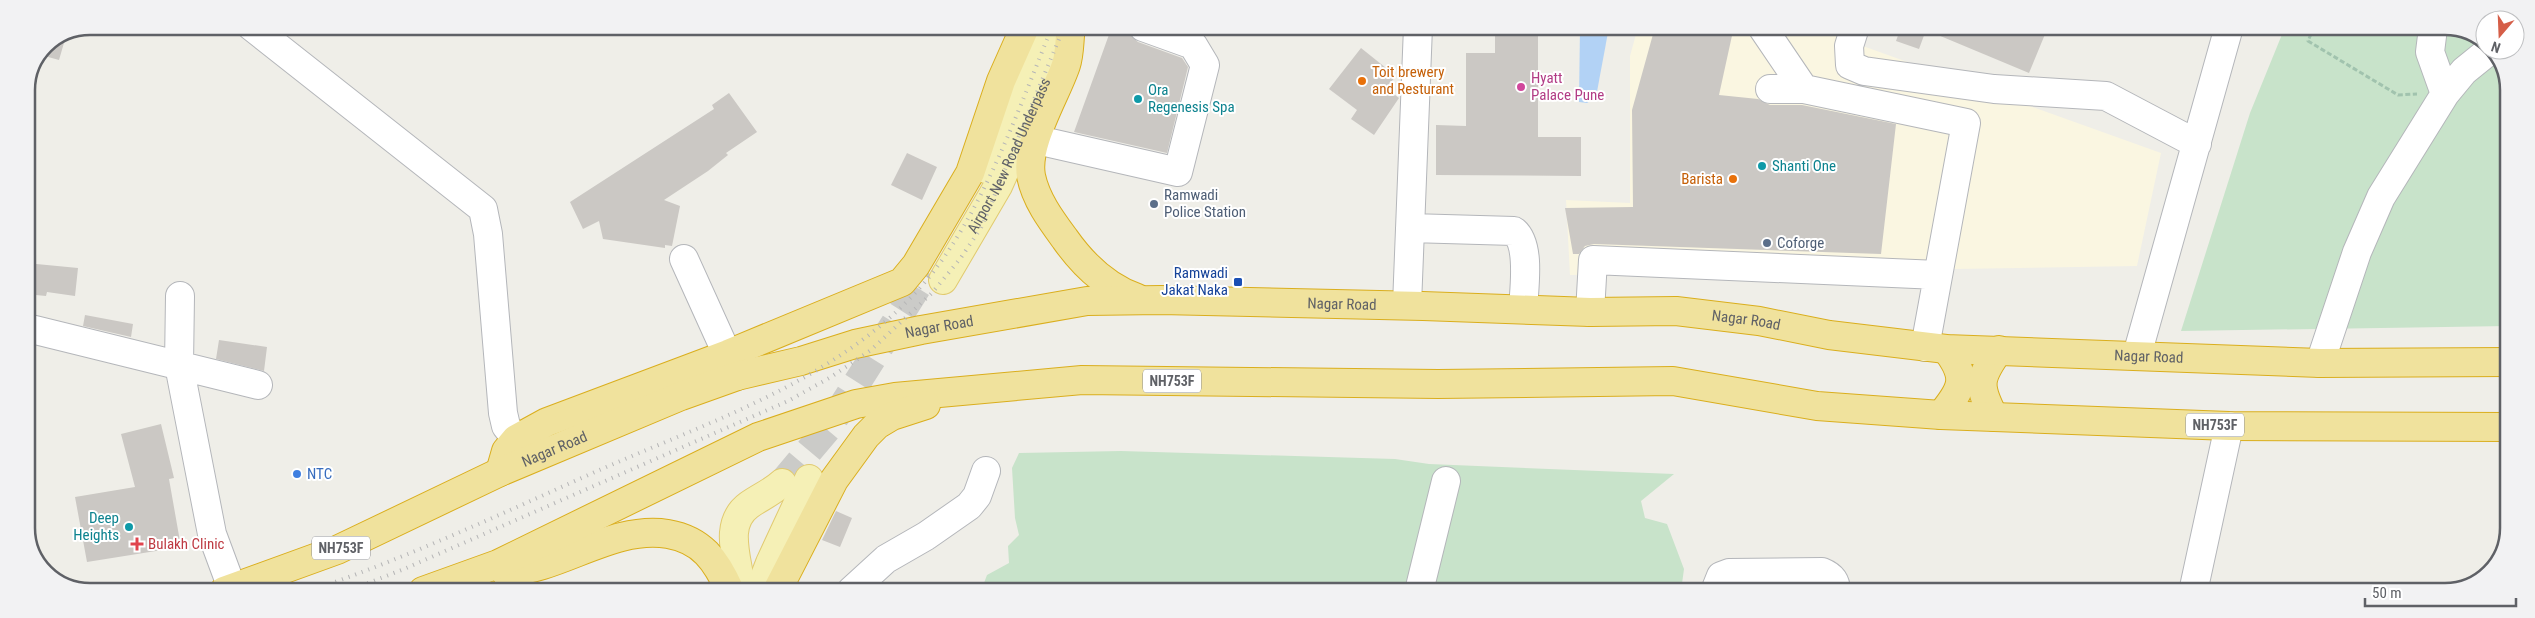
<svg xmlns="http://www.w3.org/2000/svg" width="2535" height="618" font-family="'Roboto Condensed',sans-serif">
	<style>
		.commercial { fill: #faf6e1 }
		.green { fill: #c8e3ca }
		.water { fill: #b2d2f5 }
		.building { fill: #cbc8c4 }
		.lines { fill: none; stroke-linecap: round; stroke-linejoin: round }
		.major-tunnel { stroke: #cbcbc8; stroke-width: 28; stroke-dasharray: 28 14; stroke-linecap: butt }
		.minor-casing { stroke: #b4b6ba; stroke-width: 30 }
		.major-casing { stroke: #e1ca6f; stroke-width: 30 }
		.highway-casing { stroke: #daae1d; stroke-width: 30 }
		.path { stroke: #a1c3ae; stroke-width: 3; stroke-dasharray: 5 2.5; stroke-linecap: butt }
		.minor { stroke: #fff; stroke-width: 28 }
		.major { stroke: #f5f0b6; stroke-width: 28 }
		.highway { stroke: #f0e29d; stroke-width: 28 }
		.rail { stroke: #b5b5b6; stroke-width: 4; stroke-dasharray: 1 6; stroke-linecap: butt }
		.food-dot { fill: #e8710a; stroke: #fff; stroke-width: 2 }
		.hotel-dot { fill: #d1479c; stroke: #fff; stroke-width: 2 }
		.culture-dot { fill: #0f9aa8; stroke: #fff; stroke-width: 2 }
		.service-dot { fill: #5c6f8a; stroke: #fff; stroke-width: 2 }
		.transit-dot { fill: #1a4fb4; stroke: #fff; stroke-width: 2 }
		.shop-dot { fill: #3f7fe0; stroke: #fff; stroke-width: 2 }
		.health-dot { fill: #e0444e; stroke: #fff; stroke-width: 2 }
		.labels { text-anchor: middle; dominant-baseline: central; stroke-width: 4; stroke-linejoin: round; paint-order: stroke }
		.shield { fill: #fff; stroke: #8f9094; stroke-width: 1 }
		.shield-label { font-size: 14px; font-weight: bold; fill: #5f6166 }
		.food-label { font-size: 15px; fill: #c56008; stroke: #fff; text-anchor: start }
		.hotel-label { font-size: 15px; fill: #b23c85; stroke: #fff; text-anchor: start }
		.culture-label { font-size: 15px; fill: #0d838f; stroke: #fff; text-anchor: start }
		.street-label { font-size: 15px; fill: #5f6166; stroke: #fff }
		.service-label { font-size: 15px; fill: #4e5e75; stroke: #fff; text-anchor: start }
		.transit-label { font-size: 15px; fill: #164399; stroke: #fff; text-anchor: end }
		.shop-label { font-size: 15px; fill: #366cbe; stroke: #fff; text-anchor: start }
		.health-label { font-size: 15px; fill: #be3a42; stroke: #fff; text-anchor: start }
		.rim { fill: none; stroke: #5f6166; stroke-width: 2.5 }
	</style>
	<rect width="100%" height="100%" fill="#efeee8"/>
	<path class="commercial" d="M 1638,27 L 1810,27 L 2161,153 L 2137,266 L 1570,275 L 1566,200 L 1630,203 L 1630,56 Z"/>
	<path class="green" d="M 2285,27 L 2458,28 L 2494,50 L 2509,85 L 2508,326 L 2181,331 L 2250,113 Z
		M 1121,451 L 1395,459 L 1429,464 L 1674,474 L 1641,501 L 1645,518 L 1667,524 L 1684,569 L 1681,591 L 981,591 L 987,575 L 1009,563 L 1008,546 L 1019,535 L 1015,518 L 1012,468 L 1019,453 Z"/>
	<path class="water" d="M 1580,27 L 1609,27 L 1596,97 L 1587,103 L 1579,102 Z"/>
	<path class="building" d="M 1495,27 L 1538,27 L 1538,137 L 1581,137 L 1581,176 L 1436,175 L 1436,125 L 1466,126 L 1466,53 L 1495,53 Z
		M 1655,27 L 1725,27 L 1733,31 L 1719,95 L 1758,99 L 1770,105 L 1802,105 L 1896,124 L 1881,254 L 1594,244 L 1585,246 L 1579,254 L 1573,254 L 1565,208 L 1633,207 L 1632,110 Z
		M 1901,27 L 2048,27 L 2029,73 L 1926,30 L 1919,49 L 1896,41 Z
		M 1111,29 L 1130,35 L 1138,42 L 1182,58 L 1188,67 L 1167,153 L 1074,132 Z
		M 66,36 L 59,60 L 41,55 L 45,45 Z
		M 1361,48 L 1396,76 L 1386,88 L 1399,98 L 1374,135 L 1351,119 L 1357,110 L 1329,89 Z
		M 729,93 L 757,132 L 726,153 L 728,155 L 708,171 L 664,200 L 680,206 L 672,246 L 665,245 L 665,248 L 603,239 L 599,221 L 583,229 L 570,202 L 714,109 L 712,105 Z
		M 907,153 L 937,167 L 922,200 L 891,185 Z
		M 26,263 L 78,268 L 75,296 L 47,292 L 46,296 L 26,294 Z
		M 85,315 L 133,324 L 131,337 L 83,326 Z
		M 219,340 L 267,347 L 264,371 L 216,359 Z
		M 161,424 L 174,478 L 169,479 L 181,547 L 87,562 L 75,497 L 135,487 L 121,434 Z
		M 836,511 L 852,518 L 840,547 L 822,540 Z"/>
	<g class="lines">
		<path class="major-tunnel" d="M 782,483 L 829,427 L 927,272"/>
		<defs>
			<path id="minor" d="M 251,26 L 483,209 L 488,234 L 503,413 L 506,426 L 516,439
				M 1762,27 L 1804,89 L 1966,123 L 1925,347
				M 1855,27 L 1849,46 L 1850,65 L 1864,71 L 1994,89 L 2106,96 L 2197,144
				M 2433,28 L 2430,52 L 2445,94
				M 1770,89 L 1804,89
				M 1037,140 L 1178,172 L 1205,65 L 1193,45 L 1143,27
				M 1410,228 L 1514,231 C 1531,245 1524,288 1523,309
				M 684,259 L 737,376
				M 180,296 L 179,365 L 212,534 L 232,588
				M 1407,305 L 1418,27
				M 1590,312 L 1593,260 L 1938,275
				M 27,328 L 258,385
				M 2137,355 L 2229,27
				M 2320,363 L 2357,252 L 2381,197 L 2445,94 L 2464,71 L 2490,50
				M 851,591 L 886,559 L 926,536 L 969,506 L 977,496 L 986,471
				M 1419,591 L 1446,481
				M 1715,591 L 1721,576 L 1729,573 L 1822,572 C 1832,576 1836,581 1836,591
				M 2193,592 L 2229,426"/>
			<g id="major">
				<path d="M 986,169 L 1044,27"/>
				<path id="s1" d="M 943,280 L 998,186 L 1066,35"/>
				<path d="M 741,591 C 740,564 721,525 749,505 C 760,497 771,493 782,483"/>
				<path d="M 759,591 L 770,563 L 809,479"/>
			</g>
			<g id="highway">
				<path d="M 1071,27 C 1069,39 1070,53 1066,65 C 1056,95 1025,144 1031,176 C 1036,200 1051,220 1065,239 C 1084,266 1106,287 1137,298"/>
				<path d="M 1941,415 C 1963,388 1968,378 1946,349"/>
				<path d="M 1994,417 C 1978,386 1978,379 1999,350"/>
				<path d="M 500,472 L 506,451 L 516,439 L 547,422 L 728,354 L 902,282 L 916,265 L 970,173 L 1001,81 L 1025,27"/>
				<path d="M 505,572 C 561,570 611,525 668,534 C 702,540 716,560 730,591"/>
				<path id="s2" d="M 224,591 L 337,550 L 500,472 L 681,396 L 737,376 L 801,361 L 855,344 L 921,330 L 1087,301 L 1161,300 L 1423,306 L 1590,312 L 1676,311 L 1759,321 L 1829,335 L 1946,349 L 2320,363 L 2508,362"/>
				<path d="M 423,591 L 498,564 L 758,437 L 856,404 L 895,397 L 1082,380 L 1438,384 L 1673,381 L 1817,406 L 1941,415 L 2229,426 L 2508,427"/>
				<path d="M 777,591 L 834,480 L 866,436 L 877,425 L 892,416 L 926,405"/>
			</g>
		</defs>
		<use href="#minor" class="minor-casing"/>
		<use href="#major" class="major-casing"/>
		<use href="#highway" class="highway-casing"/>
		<path class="path" d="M 2314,27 L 2308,41 L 2398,95 L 2417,94"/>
		<use href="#minor" class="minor"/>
		<use href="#major" class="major"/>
		<use href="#highway" class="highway"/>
		<path class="rail" d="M 309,591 C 407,558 501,514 595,472 C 710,421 841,380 925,282 C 982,215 1019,108 1052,27
			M 348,591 L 404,569 L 788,401 L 831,377 L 871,350 L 932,293 L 960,259 L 981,228 L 1064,27"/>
	</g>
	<g class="food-dot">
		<circle cx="1362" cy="81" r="5"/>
		<circle cx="1733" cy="179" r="5"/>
	</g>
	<circle class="hotel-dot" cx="1521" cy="87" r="5"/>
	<g class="culture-dot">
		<circle cx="1138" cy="99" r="5"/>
		<circle cx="1762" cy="166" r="5"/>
		<circle cx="129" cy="527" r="5"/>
	</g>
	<g class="service-dot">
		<circle cx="1154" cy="204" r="5"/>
		<circle cx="1767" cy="243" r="5"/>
	</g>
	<rect class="transit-dot" x="1233" y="277" width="10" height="10" rx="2.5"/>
	<circle class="shop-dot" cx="297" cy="474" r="5"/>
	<path class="health-dot" d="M134.5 536.5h5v5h5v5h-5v5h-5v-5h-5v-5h5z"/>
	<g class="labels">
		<g class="shield">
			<rect x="1143" y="369.5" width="58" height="23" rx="4"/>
			<rect x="2186" y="413.5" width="58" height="23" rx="4"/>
			<rect x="312" y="536.5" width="58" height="23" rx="4"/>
		</g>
		<g class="shield-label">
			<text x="1172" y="381">NH753F</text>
			<text x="2215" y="425">NH753F</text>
			<text x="341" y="548">NH753F</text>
		</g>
		<g class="food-label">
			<text x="1372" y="72">Toit brewery<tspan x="1372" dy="17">and Resturant</tspan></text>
			<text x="1723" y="179" text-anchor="end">Barista</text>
		</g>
		<g class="hotel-label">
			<text x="1531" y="78">Hyatt<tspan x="1531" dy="17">Palace Pune</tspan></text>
		</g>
		<g class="culture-label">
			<text x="1148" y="90">Ora<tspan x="1148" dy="17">Regenesis Spa</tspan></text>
			<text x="1772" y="166">Shanti One</text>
			<text x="119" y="518" text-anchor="end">Deep<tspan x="119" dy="17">Heights</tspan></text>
		</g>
		<g class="street-label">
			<text stroke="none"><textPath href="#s1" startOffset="141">Airport New Road Underpass</textPath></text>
			<text stroke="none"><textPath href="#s2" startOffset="1170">Nagar Road</textPath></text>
			<text stroke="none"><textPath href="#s2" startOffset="1575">Nagar Road</textPath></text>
			<text stroke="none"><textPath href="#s2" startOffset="765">Nagar Road</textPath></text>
			<text stroke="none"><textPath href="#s2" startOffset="1980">Nagar Road</textPath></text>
			<text stroke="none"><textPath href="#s2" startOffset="360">Nagar Road</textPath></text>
		</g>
		<g class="service-label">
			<text x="1164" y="195">Ramwadi<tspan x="1164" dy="17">Police Station</tspan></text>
			<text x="1777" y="243">Coforge</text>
		</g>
		<g class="transit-label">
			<text x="1228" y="273">Ramwadi<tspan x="1228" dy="17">Jakat Naka</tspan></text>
		</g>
		<g class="shop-label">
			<text x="307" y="474">NTC</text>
		</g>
		<g class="health-label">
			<text x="148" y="544">Bulakh Clinic</text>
		</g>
	</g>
	<path d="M0 0H2535V618H0ZM90 35H2445A55 55 0 0 1 2500 90V528A55 55 0 0 1 2445 583H90A55 55 0 0 1 35 528V90A55 55 0 0 1 90 35Z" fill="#f2f2f3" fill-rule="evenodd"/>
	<path class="rim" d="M90 35H2445A55 55 0 0 1 2500 90V528A55 55 0 0 1 2445 583H90A55 55 0 0 1 35 528V90A55 55 0 0 1 90 35Z"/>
	<g transform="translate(2500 35) rotate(199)"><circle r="24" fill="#ffffff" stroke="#bfc0c2"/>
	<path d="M0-4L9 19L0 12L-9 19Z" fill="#d55e48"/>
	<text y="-8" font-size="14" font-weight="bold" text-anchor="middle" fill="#5f6166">N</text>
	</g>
	<path d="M2365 598v8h151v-8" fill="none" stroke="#5f6166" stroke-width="2.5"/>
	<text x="2372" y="598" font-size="15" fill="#5f6166" stroke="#ffffff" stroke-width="4" paint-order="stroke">50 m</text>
</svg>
